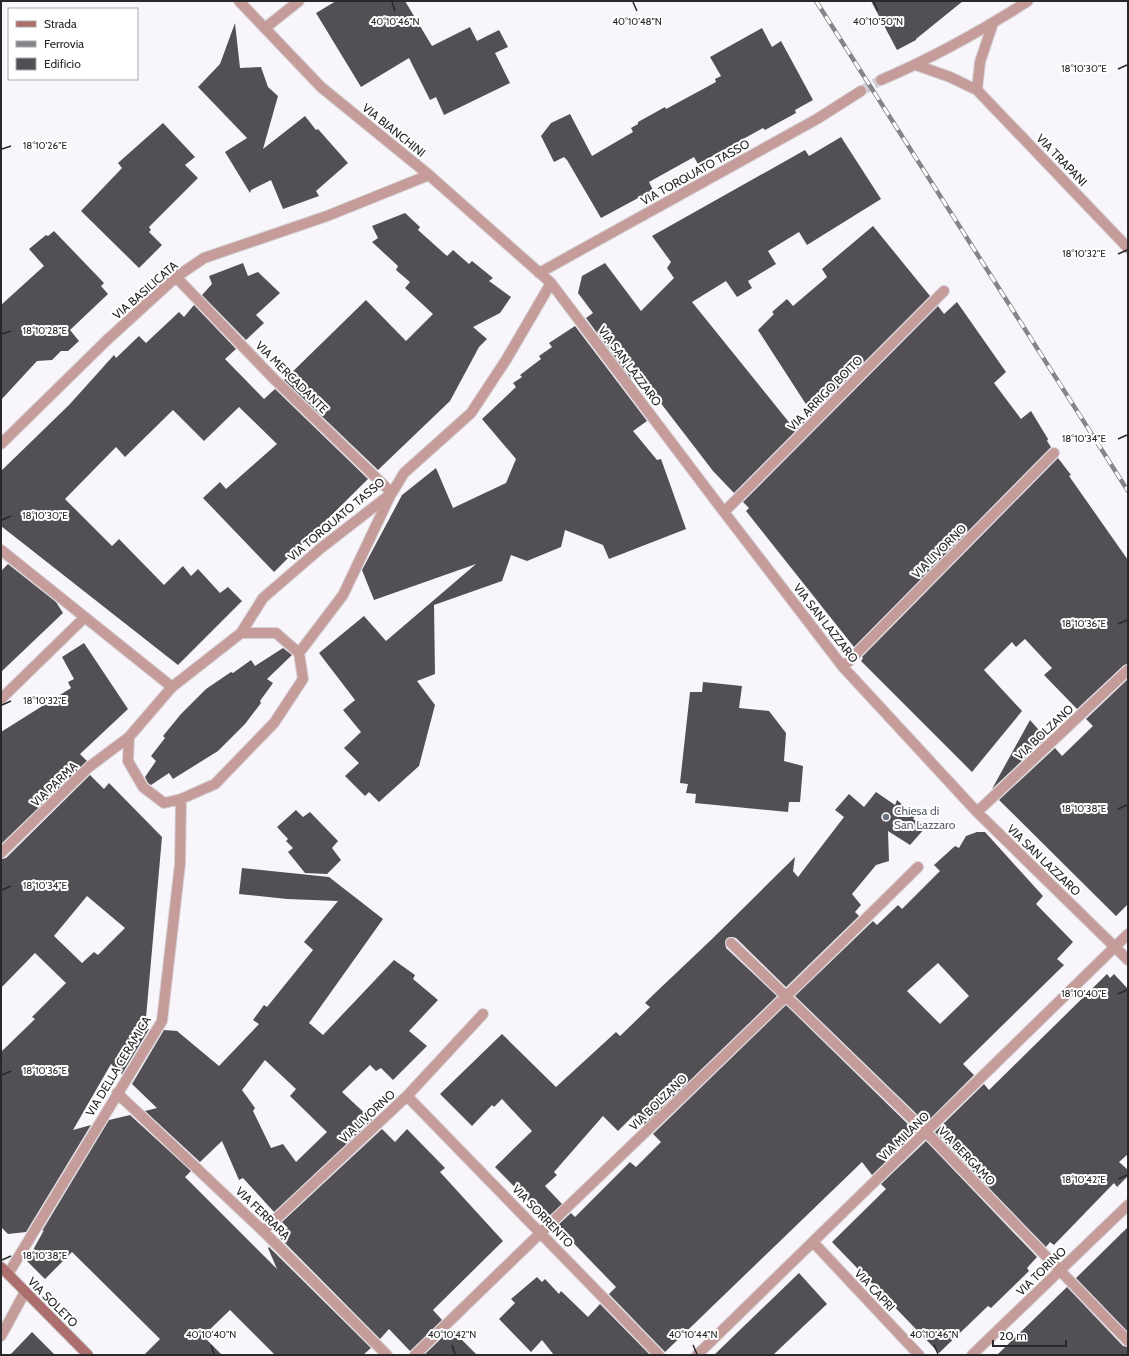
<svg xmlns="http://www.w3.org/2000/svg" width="1129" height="1356" font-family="Cabin,sans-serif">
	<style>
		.building { fill: #535055; fill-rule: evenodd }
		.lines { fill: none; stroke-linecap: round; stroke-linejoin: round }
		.street-tunnel { stroke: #cfcdd1; stroke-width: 10; stroke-dasharray: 10 5; stroke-linecap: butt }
		.street-casing { stroke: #d3d1d5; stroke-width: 12 }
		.secondary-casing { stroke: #d3d1d5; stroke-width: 12 }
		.street { stroke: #c69c9a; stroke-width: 10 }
		.secondary { stroke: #ac6f6e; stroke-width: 10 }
		.rail-casing { stroke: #868488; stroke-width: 4.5 }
		.rail { stroke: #fff; stroke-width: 3; stroke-dasharray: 9; stroke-linecap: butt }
		.ticks { fill: none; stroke: #29282a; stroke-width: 1.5 }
		.worship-dot { fill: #6b7280; stroke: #fff; stroke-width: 1.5 }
		.labels { text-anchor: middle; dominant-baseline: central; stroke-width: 4; stroke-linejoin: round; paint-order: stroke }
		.street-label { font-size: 12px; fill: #29282a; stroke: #fff }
		.worship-label { font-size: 12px; fill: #5b616d; stroke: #fff; text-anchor: start }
		.ticks-label { font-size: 10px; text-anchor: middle; fill: #29282a; stroke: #fff; stroke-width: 4; stroke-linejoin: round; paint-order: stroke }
	</style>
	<rect width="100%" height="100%" fill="#f8f6fb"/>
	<path class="building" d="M 336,1 L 405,1 L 432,46 L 470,27 L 477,41 L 499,30 L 508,47 L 495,53 L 510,83 L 444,115 L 436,97 L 430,100 L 409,58 L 361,87 L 316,13 Z
		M 871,1 L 963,1 L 916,39 L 916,40 L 897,50 Z
		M 235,23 L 240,68 L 261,67 L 268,87 L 278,96 L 263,149 L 305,116 L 316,130 L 318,129 L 348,163 L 316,191 L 319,196 L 283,209 L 271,180 L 251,190 L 250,193 L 225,152 L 247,138 L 198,87 L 220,64 Z
		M 762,28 L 772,47 L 781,41 L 813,100 L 795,110 L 796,113 L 765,130 L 763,128 L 698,164 L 694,157 L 649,182 L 653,190 L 601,218 L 567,160 L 564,157 L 554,162 L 541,136 L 551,123 L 570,114 L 592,156 L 633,132 L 631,128 L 638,124 L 638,122 L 665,107 L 666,109 L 716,82 L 715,79 L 721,76 L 710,57 Z
		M 163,123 L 195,157 L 185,165 L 198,178 L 149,227 L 151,230 L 149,232 L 162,245 L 139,268 L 81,211 L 122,168 L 118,163 Z
		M 841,137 L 881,199 L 807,245 L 799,232 L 768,251 L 776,264 L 748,281 L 752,288 L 737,297 L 726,281 L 692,302 L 792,426 L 811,412 L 758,330 L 774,314 L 772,312 L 787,299 L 793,306 L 827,277 L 822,269 L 873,226 L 930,296 L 734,493 L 713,471 L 623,354 L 632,380 L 586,318 L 593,313 L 578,293 L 582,276 L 605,263 L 641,311 L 674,278 L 667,268 L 671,262 L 652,236 L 805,150 L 809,156 Z
		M 405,213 L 420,227 L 418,230 L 447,256 L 453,250 L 469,264 L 472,261 L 493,278 L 489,281 L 511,297 L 500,313 L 473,327 L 487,339 L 479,347 L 450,401 L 378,470 L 284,380 L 366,300 L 406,341 L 433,314 L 405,288 L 410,282 L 396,270 L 398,266 L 372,242 L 378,238 L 372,226 Z
		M 54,231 L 104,283 L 101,286 L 108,294 L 70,330 L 79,341 L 68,351 L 61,351 L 52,360 L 37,361 L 1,400 L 1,305 L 44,266 L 29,249 L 46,235 L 48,236 Z
		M 243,263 L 248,276 L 258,272 L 280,293 L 256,315 L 264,323 L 246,340 L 202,295 L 212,284 L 209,276 Z
		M 957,302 L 1006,372 L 994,383 L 1021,419 L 1031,411 L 1048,439 L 1047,441 L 1051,447 L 854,647 L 746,511 L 749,508 L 743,502 L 938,306 L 944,314 Z
		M 194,305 L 236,349 L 225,359 L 264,399 L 275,389 L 368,479 L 274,572 L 203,498 L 220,482 L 226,489 L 277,444 L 239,407 L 204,441 L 173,410 L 125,457 L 116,447 L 65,499 L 112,546 L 119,539 L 164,585 L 183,566 L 191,576 L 198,569 L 220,593 L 228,587 L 242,601 L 178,665 L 1,526 L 1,471 L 69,405 L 114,355 L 116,358 L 139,336 L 146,343 L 179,312 L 184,317 Z
		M 575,326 L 647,421 L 633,431 L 657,460 L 661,459 L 686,529 L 609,559 L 603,545 L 565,530 L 561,547 L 527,561 L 511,555 L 502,581 L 434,605 L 435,674 L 417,681 L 435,705 L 419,766 L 379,802 L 369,792 L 365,796 L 345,776 L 359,763 L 344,748 L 361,732 L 343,710 L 355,700 L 319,653 L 364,616 L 386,641 L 476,564 L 374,600 L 362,570 L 402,495 L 436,468 L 453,508 L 506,483 L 516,459 L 482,419 L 516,387 L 513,383 L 522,377 L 520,375 L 541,359 L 539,356 L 552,347 L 549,343 Z
		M 1058,458 L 1071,475 L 1069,476 L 1128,560 L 1128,664 L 1124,665 L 1077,709 L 1044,675 L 1052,668 L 1025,639 L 1016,647 L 1012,642 L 984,670 L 1022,711 L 972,772 L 861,661 L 863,658 L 862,657 Z
		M 8,564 L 56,602 L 63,613 L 1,672 L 1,571 Z
		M 84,643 L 128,709 L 80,754 L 87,761 L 1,844 L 1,732 L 71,688 L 68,682 L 74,679 L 62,657 Z
		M 283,648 L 292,655 L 267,679 L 273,683 L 260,701 L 261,703 L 245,724 L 218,751 L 173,779 L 169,773 L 151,785 L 148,783 L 145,777 L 156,761 L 151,756 L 165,738 L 163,736 L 181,714 L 206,689 L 231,672 L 233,673 L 251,660 L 255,666 Z
		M 1128,679 L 1128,904 L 1116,916 L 999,800 L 1055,748 L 1062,756 L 1093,726 L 1086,719 Z
		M 703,682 L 742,686 L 739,708 L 769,711 L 786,733 L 784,761 L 803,766 L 800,802 L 789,802 L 788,812 L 695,803 L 696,794 L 686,793 L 688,784 L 680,783 L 690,692 L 702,692 Z
		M 1030,720 L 1046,738 L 992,789 Z
		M 90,775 L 104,789 L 109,783 L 162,837 L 145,1029 L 149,1029 L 122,1074 L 111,1064 L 73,1130 L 91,1125 L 26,1232 L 8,1234 L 1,1227 L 1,1052 L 35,1019 L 32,1017 L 66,983 L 35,953 L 1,988 L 1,859 L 6,858 ZM 87,896 L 125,928 L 98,955 L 94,952 L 82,963 L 54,936 Z
		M 876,792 L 895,805 L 897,800 L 915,816 L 913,819 L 926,827 L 910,845 L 888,831 L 889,861 L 876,865 L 852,894 L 861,905 L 855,912 L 859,916 L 786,987 L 736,938 L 732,937 L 727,938 L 725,942 L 726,948 L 777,996 L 644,1125 L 634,1115 L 618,1131 L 603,1116 L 554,1172 L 557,1175 L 545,1186 L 562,1204 L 548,1217 L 539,1208 L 537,1210 L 495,1167 L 532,1131 L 502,1099 L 494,1107 L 492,1105 L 472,1126 L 440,1094 L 502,1034 L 556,1087 L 616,1032 L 620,1036 L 650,1007 L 645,1003 L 653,995 L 711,940 L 795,857 L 793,871 L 798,877 L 844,817 L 835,810 L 849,794 L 864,807 Z
		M 296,810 L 303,817 L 310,812 L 338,841 L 332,848 L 341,860 L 327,874 L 305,873 L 288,852 L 293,848 L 286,841 L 288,839 L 277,827 Z
		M 977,832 L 985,832 L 1043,896 L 1036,904 L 1073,942 L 1057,959 L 1064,965 L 963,1064 L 974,1075 L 926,1123 L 795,996 L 873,921 L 877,925 L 898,905 L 902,909 L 940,871 L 934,865 L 955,846 L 959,848 L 966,836 ZM 938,963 L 969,996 L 940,1024 L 907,991 Z
		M 242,868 L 329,877 L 383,919 L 309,1023 L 323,1035 L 394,960 L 415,975 L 413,979 L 438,1000 L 409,1031 L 427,1046 L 393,1080 L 381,1068 L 376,1071 L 370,1065 L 342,1092 L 372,1120 L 274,1212 L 243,1178 L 239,1180 L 222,1141 L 200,1162 L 145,1111 L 157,1108 L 132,1084 L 164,1030 L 177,1031 L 219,1066 L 259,1024 L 253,1020 L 264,1005 L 267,1007 L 313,950 L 304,942 L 338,901 L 287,899 L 239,894 ZM 265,1060 L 296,1089 L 290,1096 L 327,1132 L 296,1162 L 283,1144 L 271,1148 L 253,1111 L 255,1108 L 242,1090 Z
		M 1107,974 L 1110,978 L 1114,974 L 1128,989 L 1128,1154 L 1119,1162 L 1128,1170 L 1128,1176 L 1117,1187 L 1114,1183 L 1054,1245 L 1050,1242 L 1046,1247 L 935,1132 L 984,1084 L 989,1090 Z
		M 786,1005 L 916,1132 L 872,1175 L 862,1162 L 665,1352 L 609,1294 L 616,1287 L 557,1226 L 571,1213 L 575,1217 L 630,1162 L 636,1167 L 661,1142 L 653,1134 Z
		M 130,1115 L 191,1171 L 185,1177 L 277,1269 L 268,1248 L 269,1247 L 371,1348 L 363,1355 L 275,1355 L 230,1310 L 203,1336 L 222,1355 L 144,1355 L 160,1339 L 72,1252 L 45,1279 L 27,1261 L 44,1230 L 42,1231 L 109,1120 Z
		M 382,1129 L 395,1142 L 407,1129 L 445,1168 L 440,1172 L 503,1241 L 433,1310 L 442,1320 L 410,1351 L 389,1329 L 380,1339 L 279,1237 L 288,1228 L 282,1222 Z
		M 926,1141 L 1037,1257 L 1027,1268 L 1029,1271 L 991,1308 L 988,1306 L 939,1353 L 832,1242 L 886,1189 L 881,1184 Z
		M 1128,1227 L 1128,1332 L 1076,1278 Z
		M 799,1273 L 827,1304 L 773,1355 L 714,1355 Z
		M 537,1277 L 542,1282 L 545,1279 L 559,1294 L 561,1291 L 588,1317 L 600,1304 L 650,1355 L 554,1355 L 542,1340 L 531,1352 L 499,1319 L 515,1303 L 511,1299 Z
		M 1067,1287 L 1123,1346 L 1128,1347 L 1128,1355 L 997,1355 Z
		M 451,1329 L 477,1355 L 424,1355 Z
		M 32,1332 L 55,1355 L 10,1355 Z"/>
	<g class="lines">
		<path class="street-tunnel" d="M 861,91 L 881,80"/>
		<defs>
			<path id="street" d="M 239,1 L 321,87 L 429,175 L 551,283 L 724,512 L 843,667 L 977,812 L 1128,960
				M 265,28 L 299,1
				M 916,65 L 950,77 L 977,90 L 1128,248
				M 881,80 C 932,58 981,31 1028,1
				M 977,90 L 980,62 L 993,23
				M 539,273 L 817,119 L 861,91
				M 176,277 L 274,379 L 392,493
				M 1,444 L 107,340 L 176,277 L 204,258 L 327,216 L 429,175
				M 724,512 L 944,291
				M 1,550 L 172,687
				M 299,653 L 343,595 L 391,494
				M 843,667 L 1054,453
				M 1,699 L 84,618
				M 129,737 L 128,761 L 143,787 L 164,803 L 181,799 L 215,784 L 274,723 L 303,679 L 299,653 L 276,633 L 241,633
				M 977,812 L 1128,670
				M 1,853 L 89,767 L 129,737 L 172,687 L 241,633 L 263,598 L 321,548 L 392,493 L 404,473 L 471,413 L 506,360 L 551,283
				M 731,943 L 926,1132 L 1128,1341
				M 117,1093 L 263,1231 L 387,1355
				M 407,1096 L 659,1355
				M 263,1231 L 407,1096 L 483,1014
				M 813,1242 L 919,1355
				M 8,1274 L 162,1021 L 180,864 L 181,799
				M 1,1336 L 25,1292
				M 415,1355 C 582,1191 752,1032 918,867
				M 697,1355 L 1128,934
				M 972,1355 L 1128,1205"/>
			<path id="secondary" d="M 1,1267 L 88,1355"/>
		</defs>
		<use href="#street" class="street-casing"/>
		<use href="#secondary" class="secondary-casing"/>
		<use href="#street" class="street"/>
		<use href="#secondary" class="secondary"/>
		<defs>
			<path id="rail" d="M 816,1 L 1128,491"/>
		</defs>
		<use href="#rail" class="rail-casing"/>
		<use href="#rail" class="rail"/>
	</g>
	<path class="ticks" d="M 392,2 L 395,11M 633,2 L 637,11M 874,2 L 878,11M 1118,69 L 1127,65M 2,149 L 11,146M 1118,254 L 1127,250M 2,334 L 11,331M 1118,439 L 1127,435M 2,520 L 11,516M 1118,624 L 1127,620M 2,705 L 11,701M 1118,809 L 1127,805M 2,890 L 11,886M 1118,994 L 1127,990M 2,1075 L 11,1071M 1118,1179 L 1127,1175M 2,1260 L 11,1256M 211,1345 L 214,1354M 452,1345 L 455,1354M 693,1345 L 697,1354M 934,1345 L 938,1354"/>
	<circle class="worship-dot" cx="886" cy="817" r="4"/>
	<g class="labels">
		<g class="street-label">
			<text transform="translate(394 130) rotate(39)">VIA BIANCHINI</text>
			<text transform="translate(1062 160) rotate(46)">VIA TRAPANI</text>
			<text transform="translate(695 172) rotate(-29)">VIA TORQUATO TASSO</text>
			<text transform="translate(145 290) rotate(-41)">VIA BASILICATA</text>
			<text transform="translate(630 366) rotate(53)">VIA SAN LAZZARO</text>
			<text transform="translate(292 377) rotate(45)">VIA MERCADANTE</text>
			<text transform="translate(825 393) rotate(-45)">VIA ARRIGO BOITO</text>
			<text transform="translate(336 519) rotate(-40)">VIA TORQUATO TASSO</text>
			<text transform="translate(939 551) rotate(-45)">VIA LIVORNO</text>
			<text transform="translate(826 623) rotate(52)">VIA SAN LAZZARO</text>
			<text transform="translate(1044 732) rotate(-43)">VIA BOLZANO</text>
			<text transform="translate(54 784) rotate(-44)">VIA PARMA</text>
			<text transform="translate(1044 860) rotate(44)">VIA SAN LAZZARO</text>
			<text transform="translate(118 1066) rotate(-59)">VIA DELLA CERAMICA</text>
			<text transform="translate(658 1102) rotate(-44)">VIA BOLZANO</text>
			<text transform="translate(367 1116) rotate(-43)">VIA LIVORNO</text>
			<text transform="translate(904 1136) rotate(-44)">VIA MILANO</text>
			<text transform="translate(967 1156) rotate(46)">VIA BERGAMO</text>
			<text transform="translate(263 1213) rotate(44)">VIA FERRARA</text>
			<text transform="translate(543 1216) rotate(46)">VIA SORRENTO</text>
			<text transform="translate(1041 1271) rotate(-44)">VIA TORINO</text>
			<text transform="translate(875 1290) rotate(47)">VIA CAPRI</text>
			<text transform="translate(53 1302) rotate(45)">VIA SOLETO</text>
		</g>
		<g class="worship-label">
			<text x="894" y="810">Chiesa di<tspan x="894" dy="14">San Lazzaro</tspan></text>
		</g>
	</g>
	<g class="ticks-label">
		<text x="395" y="25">40°10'46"N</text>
		<text x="637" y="25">40°10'48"N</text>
		<text x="878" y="25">40°10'50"N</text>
		<text x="1084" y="72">18°10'30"E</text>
		<text x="45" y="149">18°10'26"E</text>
		<text x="1084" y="257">18°10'32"E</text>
		<text x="45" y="334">18°10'28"E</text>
		<text x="1084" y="442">18°10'34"E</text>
		<text x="45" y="519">18°10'30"E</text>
		<text x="1084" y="627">18°10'36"E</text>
		<text x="45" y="704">18°10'32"E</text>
		<text x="1084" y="812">18°10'38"E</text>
		<text x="45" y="889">18°10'34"E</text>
		<text x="1084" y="997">18°10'40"E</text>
		<text x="45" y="1074">18°10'36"E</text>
		<text x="1084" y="1183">18°10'42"E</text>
		<text x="45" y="1259">18°10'38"E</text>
		<text x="211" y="1338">40°10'40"N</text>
		<text x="452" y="1338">40°10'42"N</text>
		<text x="693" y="1338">40°10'44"N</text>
		<text x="934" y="1338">40°10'46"N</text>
	</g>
	<rect width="1129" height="1356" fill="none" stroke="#29282a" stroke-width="4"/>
	<rect x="8" y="8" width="130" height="72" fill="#ffffff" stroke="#a9a9aa"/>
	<rect x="16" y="21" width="20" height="6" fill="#ac6f6e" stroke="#a9a9aa"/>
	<text x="44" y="28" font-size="12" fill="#29282a">Strada</text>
	<rect x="16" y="41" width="20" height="6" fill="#868488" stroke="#a9a9aa"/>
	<text x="44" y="48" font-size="12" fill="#29282a">Ferrovia</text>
	<rect x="16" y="58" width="20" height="12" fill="#535055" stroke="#a9a9aa"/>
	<text x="44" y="68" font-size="12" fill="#29282a">Edificio</text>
	<path d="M993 1340v6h73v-6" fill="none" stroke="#29282a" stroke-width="2"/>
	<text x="999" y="1340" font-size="12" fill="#29282a" stroke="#ffffff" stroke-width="3" paint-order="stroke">20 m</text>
</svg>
